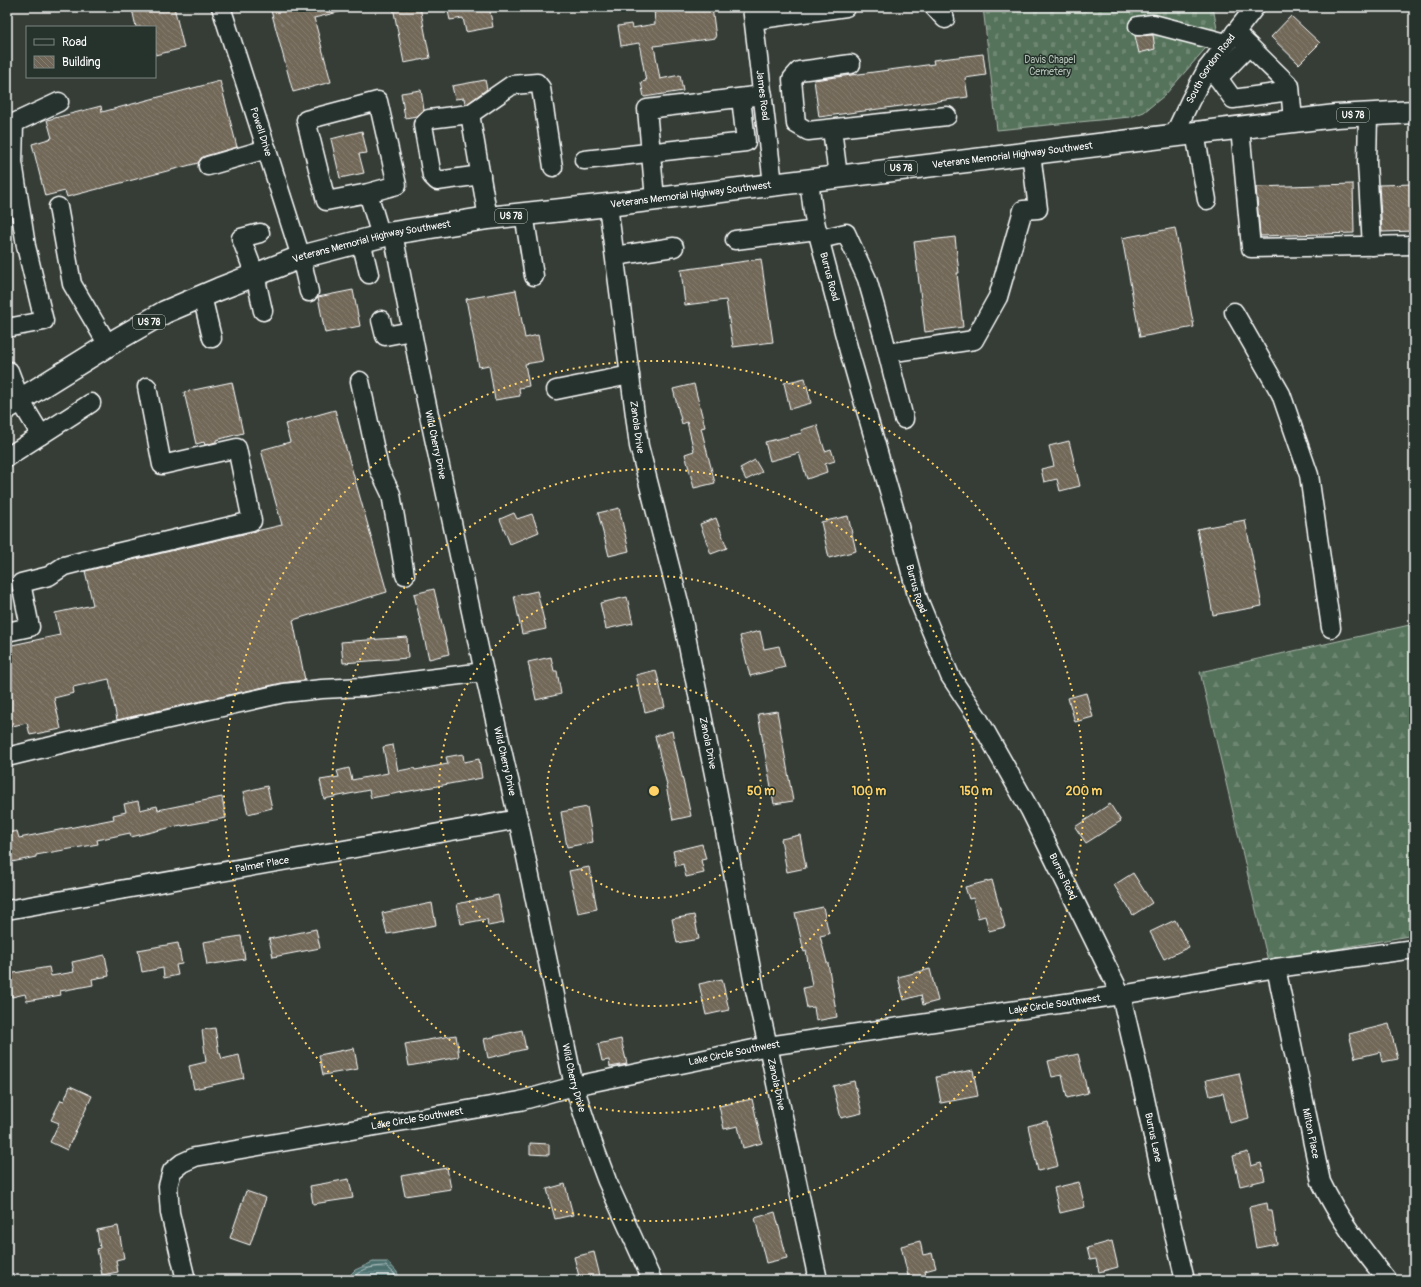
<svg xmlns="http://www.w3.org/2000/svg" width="1421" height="1287" font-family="Pangolin,sans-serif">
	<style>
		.forest { fill: url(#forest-firs); stroke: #aab8ac }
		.cemetery { fill: url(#cemetery-stones); stroke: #aab8ac }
		.water { fill: url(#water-rules); stroke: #93a9a8 }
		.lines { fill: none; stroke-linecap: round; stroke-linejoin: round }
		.shore { stroke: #b7c6c5; stroke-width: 1 }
		.building { fill: url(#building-back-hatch); stroke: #fff }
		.minor-casing { stroke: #fff; stroke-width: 21 }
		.major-casing { stroke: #fff; stroke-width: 25 }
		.minor { stroke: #26332d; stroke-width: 18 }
		.major { stroke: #26332d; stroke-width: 22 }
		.ring { fill: none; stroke: #ffd166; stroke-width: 2; stroke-dasharray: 2 4 }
		.labels { text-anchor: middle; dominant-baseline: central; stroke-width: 3; stroke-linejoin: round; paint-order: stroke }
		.shield { fill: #26332d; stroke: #bec2c0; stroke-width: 1 }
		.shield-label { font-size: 9px; font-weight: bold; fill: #fff }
		.park-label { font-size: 10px; fill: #b2c0b5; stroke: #26332d }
		.street-label { font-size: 10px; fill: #fff; stroke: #26332d }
		.centre { fill: #ffd166; stroke: #26332d; stroke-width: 2 }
		.ring-label { font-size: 12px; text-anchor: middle; font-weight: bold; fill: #ffd166; stroke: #26332d; stroke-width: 3; stroke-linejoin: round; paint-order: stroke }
	</style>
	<defs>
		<pattern id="forest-firs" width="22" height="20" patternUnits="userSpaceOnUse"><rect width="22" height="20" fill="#55725a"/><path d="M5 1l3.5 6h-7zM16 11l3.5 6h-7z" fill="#6e8773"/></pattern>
		<pattern id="cemetery-stones" width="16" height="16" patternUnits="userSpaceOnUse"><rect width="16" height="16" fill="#55725a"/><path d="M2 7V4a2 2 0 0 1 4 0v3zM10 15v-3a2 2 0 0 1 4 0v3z" fill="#6e8773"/></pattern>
		<pattern id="water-rules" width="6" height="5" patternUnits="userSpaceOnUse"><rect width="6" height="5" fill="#4b706e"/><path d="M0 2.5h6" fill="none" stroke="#668584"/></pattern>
		<pattern id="building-back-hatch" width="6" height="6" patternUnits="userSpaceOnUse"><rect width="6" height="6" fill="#716759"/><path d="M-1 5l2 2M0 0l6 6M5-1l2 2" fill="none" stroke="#867e72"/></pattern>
	</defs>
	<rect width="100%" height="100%" fill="#353d36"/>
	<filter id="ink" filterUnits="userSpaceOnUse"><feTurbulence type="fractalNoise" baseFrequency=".025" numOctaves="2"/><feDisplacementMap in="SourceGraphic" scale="8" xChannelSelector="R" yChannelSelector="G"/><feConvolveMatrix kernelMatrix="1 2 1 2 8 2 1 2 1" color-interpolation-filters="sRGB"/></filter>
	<g filter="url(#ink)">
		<path class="forest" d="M 1414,624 L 1414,935 L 1268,961 L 1200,672 Z"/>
		<path class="cemetery" d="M 983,7 L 1213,7 L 1218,34 L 1165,95 L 1144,112 L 1130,117 L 997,130 Z"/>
		<path class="water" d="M 373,1262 L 388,1262 L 397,1272 L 400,1280 L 352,1280 L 350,1275 L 355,1270 Z"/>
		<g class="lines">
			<path class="shore" d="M 355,1280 L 355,1276 C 362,1268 376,1266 386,1266 L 394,1273 L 396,1280"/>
		</g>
		<path class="building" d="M 140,7 L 174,7 L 184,48 L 155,55 L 155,27 L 136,27 L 132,9 Z
			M 270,7 L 343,7 L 343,11 L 314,18 L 331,82 L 293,92 Z
			M 393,7 L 420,7 L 430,58 L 404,63 Z
			M 447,7 L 489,7 L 493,27 L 466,32 L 463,18 L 450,20 Z
			M 661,7 L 712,7 L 716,38 L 654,46 L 660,79 L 680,75 L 683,91 L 644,97 L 641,82 L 646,81 L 639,43 L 621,46 L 618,26 L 631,24 L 632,28 L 655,24 L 654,8 Z
			M 1291,16 L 1320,43 L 1299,64 L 1271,37 Z
			M 1153,35 L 1155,49 L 1139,53 L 1135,36 Z
			M 983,54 L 986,75 L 965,78 L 968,97 L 819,117 L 814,80 L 934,64 L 933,60 Z
			M 485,80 L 487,89 L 467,104 L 465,104 L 464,98 L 455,99 L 452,86 Z
			M 220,81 L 237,147 L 205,156 L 201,158 L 198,163 L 67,197 L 65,191 L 45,196 L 32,144 L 52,138 L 47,120 L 101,106 L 102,112 Z
			M 421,90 L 424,110 L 417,116 L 405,118 L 401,93 Z
			M 362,131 L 367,153 L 359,154 L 364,173 L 340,178 L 331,139 Z
			M 1353,184 L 1354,233 L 1260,236 L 1256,187 Z
			M 1414,184 L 1414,231 L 1382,232 L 1379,185 Z
			M 1175,228 L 1194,327 L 1140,337 L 1122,238 Z
			M 955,237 L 959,273 L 957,273 L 963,327 L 925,332 L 914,242 Z
			M 761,259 L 773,342 L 733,347 L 726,300 L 685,305 L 681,270 Z
			M 353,290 L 360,326 L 325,333 L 318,297 Z
			M 516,290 L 525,338 L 538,335 L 543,361 L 525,364 L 529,386 L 519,388 L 520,396 L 495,400 L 489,365 L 479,367 L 466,299 Z
			M 805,378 L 811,403 L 790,409 L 784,383 Z
			M 232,382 L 243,433 L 216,440 L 216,442 L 205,445 L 204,442 L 196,444 L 184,392 Z
			M 694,384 L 705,427 L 701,428 L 715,483 L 694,488 L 685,454 L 694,451 L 687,422 L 682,424 L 673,389 Z
			M 335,410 L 387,592 L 293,620 L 305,680 L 282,683 L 117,720 L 109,679 L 73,687 L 74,693 L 54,698 L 61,729 L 30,735 L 27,723 L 7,727 L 7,646 L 60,635 L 55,613 L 93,605 L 85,571 L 282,525 L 261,450 L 290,442 L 285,424 Z
			M 817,425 L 825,451 L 831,449 L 835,461 L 825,464 L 827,472 L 807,479 L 799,453 L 770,461 L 765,442 L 802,433 L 801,430 Z
			M 1069,441 L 1080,486 L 1060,491 L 1057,479 L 1044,482 L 1041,469 L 1054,466 L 1049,446 Z
			M 755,460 L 762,472 L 746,480 L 740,468 Z
			M 619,508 L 629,551 L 609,556 L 598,513 Z
			M 514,513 L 517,519 L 532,514 L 539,532 L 510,544 L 500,519 Z
			M 848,516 L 856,551 L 829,558 L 821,522 Z
			M 716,518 L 727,548 L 711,554 L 700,524 Z
			M 1245,520 L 1262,606 L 1213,615 L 1197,529 Z
			M 434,589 L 449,654 L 429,659 L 414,594 Z
			M 537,591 L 546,629 L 522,634 L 514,596 Z
			M 627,597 L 633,623 L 606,629 L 600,603 Z
			M 760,631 L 764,649 L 779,646 L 785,667 L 750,676 L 740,636 Z
			M 407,637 L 408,658 L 343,663 L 341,642 Z
			M 551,657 L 554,671 L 557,671 L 561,694 L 536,700 L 528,662 Z
			M 656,670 L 665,707 L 645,712 L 636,675 Z
			M 1086,693 L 1093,717 L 1075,722 L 1068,698 Z
			M 777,711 L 793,801 L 774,804 L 758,714 Z
			M 672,731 L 691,816 L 673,820 L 666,786 L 667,785 L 655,736 Z
			M 393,745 L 398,771 L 414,768 L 415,770 L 448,764 L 446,757 L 463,754 L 464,762 L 479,759 L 482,778 L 371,798 L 369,790 L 324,799 L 320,780 L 339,777 L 337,771 L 349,768 L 352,780 L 388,773 L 383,747 Z
			M 267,786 L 272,808 L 248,814 L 243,792 Z
			M 222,797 L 226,818 L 182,826 L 181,825 L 131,837 L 130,833 L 97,840 L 98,844 L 36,855 L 36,857 L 7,863 L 7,833 L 17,831 L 19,838 L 114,819 L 113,815 L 126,812 L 124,804 L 138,801 L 140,810 L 157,806 L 158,810 Z
			M 1110,804 L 1121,821 L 1086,843 L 1075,827 Z
			M 587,807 L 593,842 L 567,847 L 561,812 Z
			M 800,835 L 806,868 L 787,872 L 781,839 Z
			M 702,844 L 706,859 L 701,860 L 704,873 L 686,877 L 683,864 L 676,866 L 673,851 Z
			M 589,867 L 597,909 L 578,913 L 569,871 Z
			M 1133,873 L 1152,903 L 1133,915 L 1114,885 Z
			M 992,880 L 1005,927 L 989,931 L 985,916 L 978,918 L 973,898 L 969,899 L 965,887 Z
			M 498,895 L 504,923 L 488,926 L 487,919 L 461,924 L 457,904 Z
			M 432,903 L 436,925 L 387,934 L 382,913 Z
			M 823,907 L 829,934 L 820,936 L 827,963 L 828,963 L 837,1017 L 816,1021 L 814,1007 L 807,1008 L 803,988 L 812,986 L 806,951 L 804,952 L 795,913 Z
			M 694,915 L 699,939 L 677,943 L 672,919 Z
			M 1175,920 L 1189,947 L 1164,959 L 1150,932 Z
			M 316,929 L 320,948 L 273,957 L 269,939 Z
			M 241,936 L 245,959 L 207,965 L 203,942 Z
			M 178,943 L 182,964 L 176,965 L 178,975 L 164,978 L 163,968 L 142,972 L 138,950 Z
			M 105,955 L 109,976 L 92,979 L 93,985 L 60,991 L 61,995 L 27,1001 L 25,994 L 12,997 L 8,974 L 49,967 L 51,976 L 74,972 L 72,962 Z
			M 930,969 L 938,1001 L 923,1005 L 921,995 L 904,1000 L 898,977 Z
			M 722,979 L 729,1010 L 706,1015 L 699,984 Z
			M 1389,1024 L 1398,1059 L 1382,1062 L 1380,1052 L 1355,1058 L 1349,1034 Z
			M 215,1028 L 219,1053 L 220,1053 L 222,1059 L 239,1055 L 244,1078 L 194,1089 L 189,1066 L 206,1062 L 202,1030 Z
			M 522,1030 L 526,1049 L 488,1058 L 484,1039 Z
			M 456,1035 L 459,1057 L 409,1066 L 405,1044 Z
			M 621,1039 L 627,1064 L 610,1067 L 609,1060 L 602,1061 L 598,1044 Z
			M 354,1048 L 358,1069 L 323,1075 L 319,1055 Z
			M 1078,1054 L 1088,1093 L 1067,1098 L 1062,1075 L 1052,1077 L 1048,1061 Z
			M 973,1070 L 978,1096 L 941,1103 L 936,1077 Z
			M 1239,1073 L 1249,1118 L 1230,1123 L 1223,1093 L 1210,1096 L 1206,1080 Z
			M 854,1081 L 862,1113 L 841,1118 L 833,1086 Z
			M 70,1086 L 92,1096 L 67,1150 L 50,1142 L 59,1123 L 51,1120 L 61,1100 L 64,1101 Z
			M 752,1099 L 762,1143 L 743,1148 L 738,1126 L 724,1129 L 719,1106 Z
			M 1047,1121 L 1058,1166 L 1038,1171 L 1028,1126 Z
			M 530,1143 L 549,1144 L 549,1155 L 530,1154 Z
			M 1248,1152 L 1251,1166 L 1261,1163 L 1265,1180 L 1240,1186 L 1233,1156 Z
			M 447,1168 L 451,1189 L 405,1196 L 401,1176 Z
			M 349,1179 L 353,1198 L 313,1204 L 310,1186 Z
			M 1079,1182 L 1085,1207 L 1060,1213 L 1054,1188 Z
			M 565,1184 L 573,1215 L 555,1219 L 547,1189 Z
			M 246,1191 L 266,1198 L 250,1245 L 230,1238 Z
			M 1267,1203 L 1268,1210 L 1272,1210 L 1277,1244 L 1256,1248 L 1249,1207 Z
			M 775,1212 L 787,1258 L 766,1263 L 755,1218 Z
			M 118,1226 L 124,1258 L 116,1260 L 118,1272 L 102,1275 L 97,1249 L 100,1248 L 97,1230 Z
			M 920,1241 L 923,1255 L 932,1253 L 936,1268 L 925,1271 L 927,1280 L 909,1280 L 901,1246 Z
			M 1112,1241 L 1118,1267 L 1099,1272 L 1096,1259 L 1090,1260 L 1087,1248 Z
			M 594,1252 L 601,1280 L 580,1280 L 574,1257 Z"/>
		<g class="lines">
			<defs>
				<g id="minor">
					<path id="s1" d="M 221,7 L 301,257 L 309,292"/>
					<path id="s2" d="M 752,7 L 773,184"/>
					<path d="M 934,7 L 945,19"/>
					<path d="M 754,20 L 846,7"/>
					<path d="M 1138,26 L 1153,24 L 1226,43"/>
					<path d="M 1235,32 L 1290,86 L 1293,121"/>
					<path d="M 851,64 L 799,71 L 792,79 L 796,124 L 808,131 L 947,116"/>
					<path d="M 1207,69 L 1218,78 L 1233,99 L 1290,91"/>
					<path d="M 1218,78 L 1249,46"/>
					<path d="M 470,114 L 429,119 L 423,125 L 432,176 L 437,181 L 481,175"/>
					<path d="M 1368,114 L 1367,163 L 1372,246"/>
					<path d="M 1240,128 L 1251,248 L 1414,245"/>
					<path d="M 832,129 L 838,176"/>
					<path d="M 1195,133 L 1207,200"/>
					<path id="s3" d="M 1174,135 L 1190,101 L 1207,69 L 1255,7"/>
					<path d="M 584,160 L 746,142 L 741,98"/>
					<path d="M 208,166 L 267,149"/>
					<path id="s4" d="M 809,180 L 813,212 L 817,230 L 849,351 L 896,515 L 918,599 L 950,676 L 978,718 L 1030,810 L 1121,995 L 1144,1094 L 1172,1226 L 1185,1280"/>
					<path d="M 368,193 L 397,185 L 378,101 L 306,120 L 326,201 L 368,193 L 381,236"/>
					<path d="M 655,199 L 647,109 L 763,95"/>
					<path id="s5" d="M 608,205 L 639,446 L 680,606 L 717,789 L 755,990 L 768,1046 L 818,1280"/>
					<path d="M 58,207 L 72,284 L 108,345"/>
					<path d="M 524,214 L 534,276"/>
					<path d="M 488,218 L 470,114 L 512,85 L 537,83 L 541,88 L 553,167"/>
					<path d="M 260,233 L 241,238 L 255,275 L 263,311"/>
					<path id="s6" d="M 393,233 L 419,368 L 484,672 L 518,819 L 574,1086 L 592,1141 L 607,1181 L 652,1280"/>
					<path d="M 820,239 L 846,233 L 867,279 L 883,335 L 904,419"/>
					<path d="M 735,240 L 817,230"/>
					<path d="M 361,241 L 369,274"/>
					<path d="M 615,256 L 674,247"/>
					<path d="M 202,296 L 212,338"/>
					<path d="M 1234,312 L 1281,394 L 1309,475 L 1331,628"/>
					<path d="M 381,320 L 385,336 L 412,331"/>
					<path d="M 7,328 L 44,321 L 26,246 L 13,162 L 14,123 L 59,102"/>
					<path d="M 888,353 L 974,340 L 998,297 L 1023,210 L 1038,209 L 1031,153"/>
					<path d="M 7,372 L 9,371 L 20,400 L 41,435"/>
					<path d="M 360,381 L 379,469 L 391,494 L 405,575"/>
					<path d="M 556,390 L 630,375"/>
					<path d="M 7,457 L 91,403"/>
					<path d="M 7,632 L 30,627 L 21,583 L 49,576 L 64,566 L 99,557 L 252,521 L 237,448 L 162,465 L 147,387"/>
					<path d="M 7,757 L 102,734 L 284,693 L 322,689 L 364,687 L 484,672"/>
					<path id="s7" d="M 7,910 L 518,819"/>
					<path id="s8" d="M 1276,968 L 1321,1182 C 1338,1218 1362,1249 1387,1280"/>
					<path id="s9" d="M 186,1280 L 170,1213 L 168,1186 L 172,1171 L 182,1163 L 195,1157 L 520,1101 L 574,1086 L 768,1046 L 1121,995 L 1276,968 L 1414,949"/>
				</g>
				<g id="major">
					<path id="s10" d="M 7,408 L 118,339 L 165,312 L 219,289 L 301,257 L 393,233 L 488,218 L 608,205 L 1293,121 L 1336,116 L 1414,112"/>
				</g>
			</defs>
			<use href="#minor" class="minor-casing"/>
			<use href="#major" class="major-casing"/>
			<use href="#minor" class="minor"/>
			<use href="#major" class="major"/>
		</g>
	</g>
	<g class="ring">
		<circle cx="654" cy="791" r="107"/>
		<circle cx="654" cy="791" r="215"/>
		<circle cx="654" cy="791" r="322"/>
		<circle cx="654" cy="791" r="430"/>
	</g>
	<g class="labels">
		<g class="shield">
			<rect x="1337" y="108" width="32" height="14" rx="3"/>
			<rect x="885" y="161" width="32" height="14" rx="3"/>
			<rect x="495" y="209" width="32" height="14" rx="3"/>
			<rect x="133" y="315" width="32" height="14" rx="3"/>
		</g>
		<g class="shield-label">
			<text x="1353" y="115">US 78</text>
			<text x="901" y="168">US 78</text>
			<text x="511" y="216">US 78</text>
			<text x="149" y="322">US 78</text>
		</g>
		<g class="park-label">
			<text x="1050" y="60">Davis Chapel<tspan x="1050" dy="12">Cemetery</tspan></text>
		</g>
		<g class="street-label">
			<text stroke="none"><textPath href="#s3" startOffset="76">South Gordon Road</textPath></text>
			<text stroke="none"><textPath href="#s2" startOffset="89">James Road</textPath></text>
			<text stroke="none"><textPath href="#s1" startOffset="131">Powell Drive</textPath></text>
			<text stroke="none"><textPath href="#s10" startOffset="1051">Veterans Memorial Highway Southwest</textPath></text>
			<text stroke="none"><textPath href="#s10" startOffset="727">Veterans Memorial Highway Southwest</textPath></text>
			<text stroke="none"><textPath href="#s10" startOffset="404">Veterans Memorial Highway Southwest</textPath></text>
			<text stroke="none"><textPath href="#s4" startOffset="99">Burrus Road</textPath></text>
			<text stroke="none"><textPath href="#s5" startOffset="224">Zanola Drive</textPath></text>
			<text stroke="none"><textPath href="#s6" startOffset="216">Wild Cherry Drive</textPath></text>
			<text stroke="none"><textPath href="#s4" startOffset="423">Burrus Road</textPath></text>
			<text stroke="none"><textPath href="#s5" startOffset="548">Zanola Drive</textPath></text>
			<text stroke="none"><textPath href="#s6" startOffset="540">Wild Cherry Drive</textPath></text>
			<text stroke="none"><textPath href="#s7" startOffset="259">Palmer Place</textPath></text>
			<text stroke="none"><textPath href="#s4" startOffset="747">Burrus Road</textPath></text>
			<text stroke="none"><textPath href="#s9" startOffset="1012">Lake Circle Southwest</textPath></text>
			<text stroke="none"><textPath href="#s9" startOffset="688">Lake Circle Southwest</textPath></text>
			<text stroke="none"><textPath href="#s6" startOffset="864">Wild Cherry Drive</textPath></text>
			<text stroke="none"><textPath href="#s5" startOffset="896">Zanola Drive</textPath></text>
			<text stroke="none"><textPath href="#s9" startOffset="364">Lake Circle Southwest</textPath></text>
			<text stroke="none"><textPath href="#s8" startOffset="169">Milton Place</textPath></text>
			<text stroke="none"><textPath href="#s4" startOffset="1025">Burrus Lane</textPath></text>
		</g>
	</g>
	<circle cx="654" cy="791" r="6" class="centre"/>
	<g class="ring-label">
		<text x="761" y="795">50 m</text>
		<text x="869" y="795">100 m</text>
		<text x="976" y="795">150 m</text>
		<text x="1084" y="795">200 m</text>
	</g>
	<rect width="1421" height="1287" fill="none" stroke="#26332d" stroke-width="24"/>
	<rect x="12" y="12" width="1397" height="1263" fill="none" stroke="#fff" stroke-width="1.5" filter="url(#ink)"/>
	<rect x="26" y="26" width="130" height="52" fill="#26332d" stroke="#7d8581"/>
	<rect x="34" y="39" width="20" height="6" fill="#26332d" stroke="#7d8581"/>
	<text x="62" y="46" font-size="12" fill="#ffffff">Road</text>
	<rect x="34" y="56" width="20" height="12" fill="url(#building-back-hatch)" stroke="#7d8581"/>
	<text x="62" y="66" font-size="12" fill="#ffffff">Building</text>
</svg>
